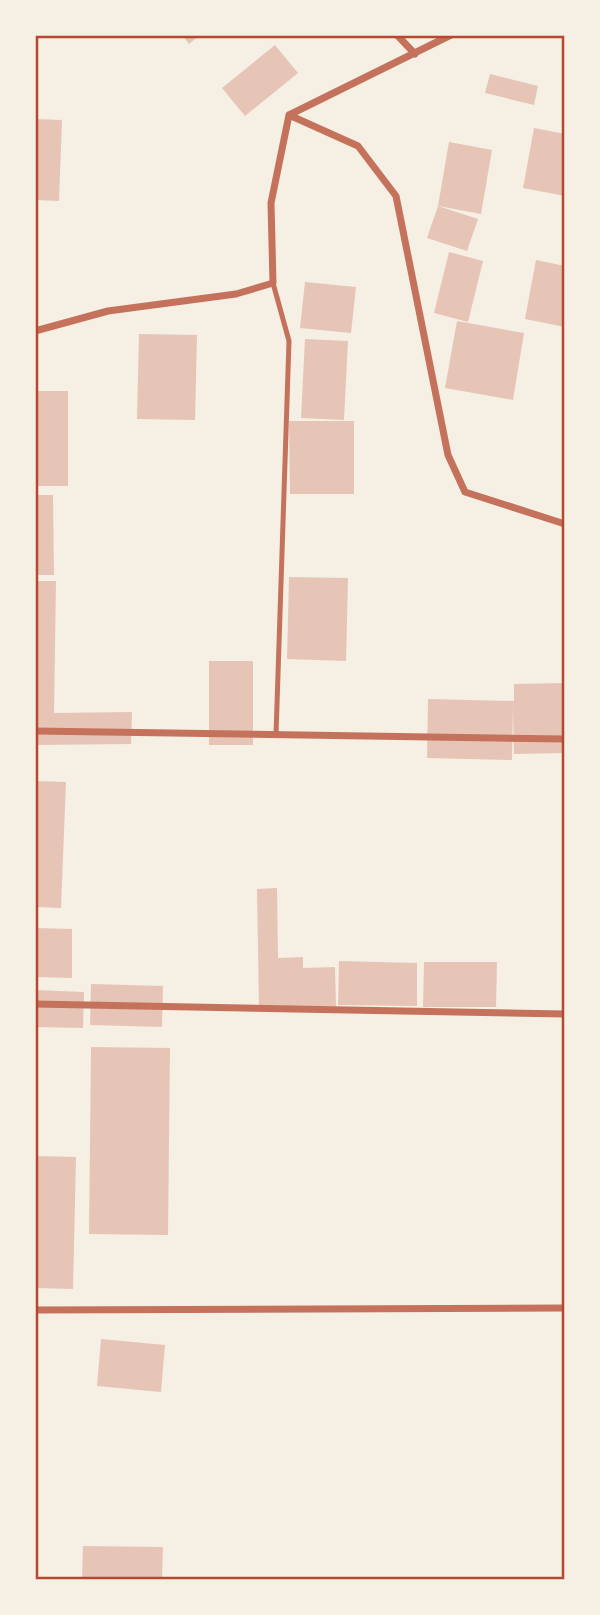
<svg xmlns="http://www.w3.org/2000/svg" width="600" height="1615" font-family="'DejaVu Sans',sans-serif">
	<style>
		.building { fill: #e6c5b7 }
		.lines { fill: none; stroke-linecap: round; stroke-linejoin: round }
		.service { stroke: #c5725c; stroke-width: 5 }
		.minor { stroke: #c5725c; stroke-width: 7 }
		.neatline { fill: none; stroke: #b5482f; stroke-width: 2.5 }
	</style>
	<rect width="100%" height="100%" fill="#f6efe4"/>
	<path class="building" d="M 182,35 L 200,35 L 189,44 Z
		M 275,45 L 298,73 L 245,116 L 222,88 Z
		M 490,74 L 538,86 L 534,105 L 485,93 Z
		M 35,119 L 62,120 L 59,201 L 35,200 Z
		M 534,128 L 565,134 L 565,196 L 523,188 Z
		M 449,142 L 492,150 L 481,214 L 438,206 Z
		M 438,206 L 478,219 L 467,251 L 427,238 Z
		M 449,252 L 483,261 L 468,322 L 434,313 Z
		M 536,260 L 565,266 L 565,327 L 525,319 Z
		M 305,282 L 356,287 L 351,333 L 300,328 Z
		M 457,321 L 524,333 L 513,400 L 445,388 Z
		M 139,334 L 197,335 L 195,420 L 137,419 Z
		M 305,339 L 348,341 L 344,420 L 301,418 Z
		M 35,391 L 68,391 L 68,486 L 35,486 Z
		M 289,421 L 354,421 L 354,494 L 290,494 Z
		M 35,495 L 53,495 L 54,575 L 35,575 Z
		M 289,577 L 348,578 L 346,661 L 287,659 Z
		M 35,581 L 56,581 L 54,713 L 132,712 L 131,744 L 35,745 Z
		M 209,661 L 253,661 L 253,745 L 209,745 Z
		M 565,683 L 565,753 L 514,754 L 513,707 L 512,760 L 427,758 L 428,699 L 514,701 L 514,684 Z
		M 35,781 L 66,782 L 61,908 L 35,907 Z
		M 277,888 L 278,958 L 303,957 L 303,968 L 335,967 L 336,1006 L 259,1007 L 257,889 Z
		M 35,928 L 72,929 L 72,978 L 35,977 Z
		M 339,961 L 417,963 L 417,1006 L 338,1005 Z
		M 424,962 L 497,962 L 496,1007 L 423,1007 Z
		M 91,984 L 163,986 L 162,1027 L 90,1025 Z
		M 35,990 L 84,992 L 83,1028 L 35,1027 Z
		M 91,1047 L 170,1048 L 168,1235 L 89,1234 Z
		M 35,1156 L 76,1157 L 73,1289 L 35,1288 Z
		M 101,1339 L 165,1345 L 161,1392 L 97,1386 Z
		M 83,1546 L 163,1547 L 162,1580 L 82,1580 Z"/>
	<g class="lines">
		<path class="service" d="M 273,283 L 289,341 L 276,735"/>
		<path class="minor" d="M 397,35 L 415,54
			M 289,115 L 358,146 L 396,196 L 448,455 L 465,492 L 565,524
			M 35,331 L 108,311 L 236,294 L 273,283 L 271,203 L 289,115 L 451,35
			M 35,731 L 565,739
			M 35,1004 L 565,1014
			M 35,1310 L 565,1308"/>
	</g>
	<rect width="600" height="1615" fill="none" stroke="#f6efe4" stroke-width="74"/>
	<rect x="37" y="37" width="526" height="1541" class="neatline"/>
</svg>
